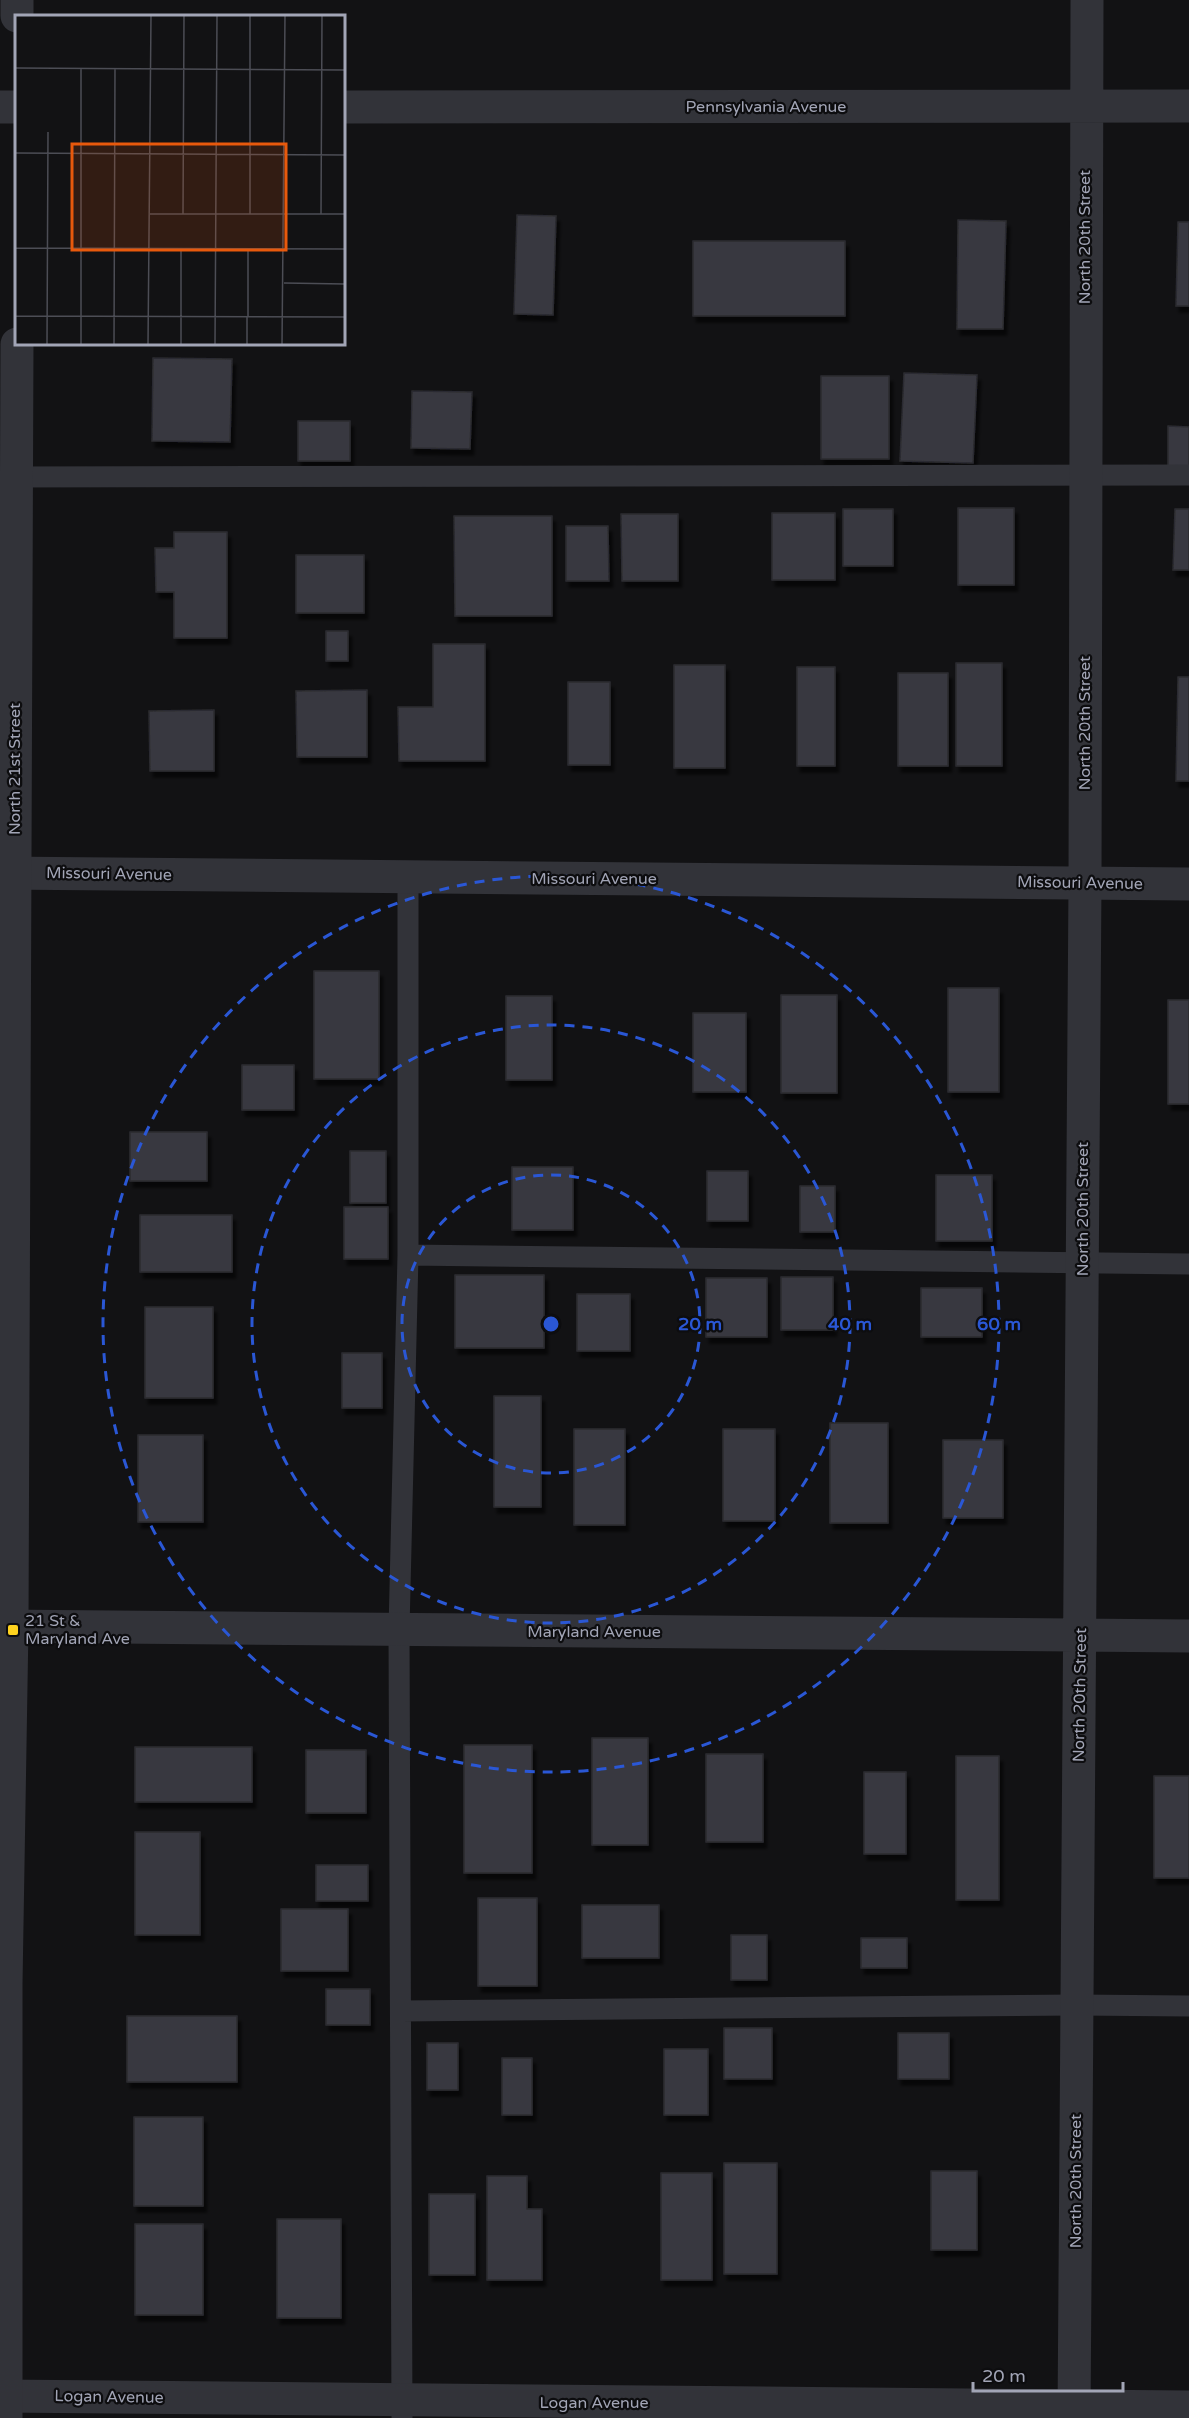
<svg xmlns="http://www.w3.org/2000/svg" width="1189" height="2418" font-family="'Varela Round',sans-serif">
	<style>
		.building { fill: #39393f; stroke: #2c2c30; stroke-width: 1.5; filter: url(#shadow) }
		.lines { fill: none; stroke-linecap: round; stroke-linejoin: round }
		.service { stroke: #323339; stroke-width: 21 }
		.minor { stroke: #323339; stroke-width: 33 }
		.tertiary { stroke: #323339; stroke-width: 33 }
		.ring { fill: none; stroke: #2a57d5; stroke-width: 3; stroke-dasharray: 10 8 }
		.poi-dot { fill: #ffd31f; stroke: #0d0d0f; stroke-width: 2 }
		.labels { text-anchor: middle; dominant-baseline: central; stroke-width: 4.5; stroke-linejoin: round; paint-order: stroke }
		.street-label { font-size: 16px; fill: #a2a5b6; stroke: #0d0d0f }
		.poi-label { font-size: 16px; fill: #a2a5b6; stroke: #0d0d0f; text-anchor: start }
		.inset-road { fill: none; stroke: #4c4d55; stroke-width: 1.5 }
		.view { fill: #e8590c; fill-opacity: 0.15; stroke: #e8590c; stroke-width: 3 }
		.inset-edge { fill: none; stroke: #a2a5b6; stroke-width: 3 }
		.centre { fill: #2a57d5; stroke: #0d0d0f; stroke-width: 3 }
		.ring-label { font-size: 18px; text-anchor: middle; font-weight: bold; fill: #2a57d5; stroke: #0d0d0f; stroke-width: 4.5; stroke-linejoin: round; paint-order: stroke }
	</style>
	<defs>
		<filter id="shadow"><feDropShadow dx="3.5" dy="6" stdDeviation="1.5" flood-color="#0009"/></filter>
	</defs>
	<rect width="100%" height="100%" fill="#121214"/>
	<path class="building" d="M 517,215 L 556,216 L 553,315 L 514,314 Z
		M 958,220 L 1006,221 L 1003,329 L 957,329 Z
		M 1178,222 L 1189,222 L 1189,306 L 1176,306 Z
		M 693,241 L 845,241 L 845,316 L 693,316 Z
		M 153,358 L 232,359 L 230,442 L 152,441 Z
		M 904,373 L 977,375 L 973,463 L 900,461 Z
		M 821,376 L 889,376 L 889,459 L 821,459 Z
		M 412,391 L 472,392 L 470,449 L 411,448 Z
		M 298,421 L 350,421 L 350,461 L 298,461 Z
		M 1168,426 L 1189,427 L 1189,467 L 1168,466 Z
		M 958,508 L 1014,508 L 1014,585 L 958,585 Z
		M 843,509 L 893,509 L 893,566 L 843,566 Z
		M 1175,509 L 1189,509 L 1189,570 L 1173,570 Z
		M 772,513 L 835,513 L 835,580 L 772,580 Z
		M 621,514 L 678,514 L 678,581 L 622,581 Z
		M 454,516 L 552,516 L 552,616 L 455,616 Z
		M 566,526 L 608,526 L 609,581 L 566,581 Z
		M 174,532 L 227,532 L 227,638 L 174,638 L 174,592 L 156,592 L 155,548 L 174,548 Z
		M 296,555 L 364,555 L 364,613 L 296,613 Z
		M 326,631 L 348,631 L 348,661 L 326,661 Z
		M 433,644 L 485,644 L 485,761 L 399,761 L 398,707 L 433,707 Z
		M 956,663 L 1002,663 L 1002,766 L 956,766 Z
		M 674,665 L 725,665 L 725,768 L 674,768 Z
		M 797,667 L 835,667 L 835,766 L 797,766 Z
		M 898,673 L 948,673 L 948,766 L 898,766 Z
		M 1178,677 L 1189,677 L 1189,781 L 1176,781 Z
		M 568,682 L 610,682 L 610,765 L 568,765 Z
		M 367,690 L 367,757 L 297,757 L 296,691 Z
		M 214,710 L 214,771 L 150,771 L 149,711 Z
		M 314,971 L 379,971 L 379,1079 L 314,1079 Z
		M 948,988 L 999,988 L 999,1092 L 948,1092 Z
		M 781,995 L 837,995 L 837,1093 L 781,1093 Z
		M 506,996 L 552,996 L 552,1080 L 506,1080 Z
		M 1168,1000 L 1189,1000 L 1189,1104 L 1168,1104 Z
		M 693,1013 L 746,1013 L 746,1092 L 693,1092 Z
		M 242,1065 L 294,1065 L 294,1110 L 242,1110 Z
		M 130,1132 L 207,1132 L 207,1181 L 130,1181 Z
		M 350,1151 L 386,1151 L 386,1203 L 350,1203 Z
		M 512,1167 L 573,1167 L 573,1230 L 512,1230 Z
		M 707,1171 L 748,1171 L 748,1221 L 707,1221 Z
		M 936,1175 L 992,1175 L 992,1241 L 936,1241 Z
		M 800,1186 L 835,1186 L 835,1232 L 800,1232 Z
		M 344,1207 L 388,1207 L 388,1259 L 344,1259 Z
		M 140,1215 L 232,1215 L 232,1272 L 140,1272 Z
		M 455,1275 L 544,1275 L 544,1348 L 455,1348 Z
		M 781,1277 L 833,1277 L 833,1330 L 781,1330 Z
		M 706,1278 L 767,1278 L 767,1337 L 706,1337 Z
		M 921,1288 L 982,1288 L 982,1337 L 921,1337 Z
		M 577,1294 L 630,1294 L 630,1351 L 577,1351 Z
		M 145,1307 L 213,1307 L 213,1398 L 145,1398 Z
		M 342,1353 L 382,1353 L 382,1408 L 342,1408 Z
		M 494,1396 L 541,1396 L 541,1507 L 494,1507 Z
		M 830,1423 L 888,1423 L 888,1523 L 830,1523 Z
		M 574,1429 L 625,1429 L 625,1525 L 574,1525 Z
		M 723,1429 L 775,1429 L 775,1521 L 723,1521 Z
		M 138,1435 L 203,1435 L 203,1522 L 138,1522 Z
		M 943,1440 L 1003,1440 L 1003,1518 L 943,1518 Z
		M 592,1738 L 648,1738 L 648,1845 L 592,1845 Z
		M 464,1745 L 532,1745 L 532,1873 L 464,1873 Z
		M 135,1747 L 252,1747 L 252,1802 L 135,1802 Z
		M 306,1750 L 366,1750 L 366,1813 L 306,1813 Z
		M 706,1754 L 763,1754 L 763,1842 L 706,1842 Z
		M 956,1756 L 999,1756 L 999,1900 L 956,1900 Z
		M 864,1772 L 906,1772 L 906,1854 L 864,1854 Z
		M 1154,1776 L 1189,1776 L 1189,1878 L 1154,1878 Z
		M 135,1832 L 200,1832 L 200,1935 L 135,1935 Z
		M 316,1865 L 368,1865 L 368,1901 L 316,1901 Z
		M 478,1898 L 537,1898 L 537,1986 L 478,1986 Z
		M 582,1905 L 659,1905 L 659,1958 L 582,1958 Z
		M 281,1909 L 348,1909 L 348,1971 L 281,1971 Z
		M 731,1935 L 767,1935 L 767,1980 L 731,1980 Z
		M 861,1938 L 907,1938 L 907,1968 L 861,1968 Z
		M 326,1989 L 370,1989 L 370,2025 L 326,2025 Z
		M 127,2016 L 237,2016 L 237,2082 L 127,2082 Z
		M 724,2028 L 772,2028 L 772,2079 L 724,2079 Z
		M 898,2033 L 949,2033 L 949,2079 L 898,2079 Z
		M 427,2043 L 458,2043 L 458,2090 L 427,2090 Z
		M 664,2049 L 708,2049 L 708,2115 L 664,2115 Z
		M 502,2058 L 532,2058 L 532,2115 L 502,2115 Z
		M 134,2117 L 203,2117 L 203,2206 L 134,2206 Z
		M 724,2163 L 777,2163 L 777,2274 L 724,2274 Z
		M 931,2171 L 977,2171 L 977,2250 L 931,2250 Z
		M 661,2173 L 712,2173 L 712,2280 L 661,2280 Z
		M 487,2176 L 527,2176 L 527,2209 L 542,2209 L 542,2280 L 487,2280 Z
		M 429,2194 L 475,2194 L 475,2275 L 429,2275 Z
		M 277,2219 L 341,2219 L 341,2318 L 277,2318 Z
		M 135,2224 L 203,2224 L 203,2315 L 135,2315 Z"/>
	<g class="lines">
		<path class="service" d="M 4,477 L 1189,475
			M 408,1255 L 1189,1264
			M 401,2011 L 1077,2005 L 1189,2006
			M 402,2418 L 399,1630 L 408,1255 L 408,878"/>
		<path class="minor" d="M 0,107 L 16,107
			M 344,107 L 1189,106
			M 0,873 L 1189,884
			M 0,1626 L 1189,1636
			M 0,2396 L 1189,2407
			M 1074,2418 L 1085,883 L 1087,0"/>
		<path class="tertiary" d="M 17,16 L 17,0
			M 6,2418 L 6,1984 L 12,1626 L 17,344"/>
	</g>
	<g class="ring">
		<circle cx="551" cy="1324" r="149"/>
		<circle cx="551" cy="1324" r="299"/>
		<circle cx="551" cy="1324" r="448"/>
	</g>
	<rect class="poi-dot" x="7" y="1624" width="12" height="12" rx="3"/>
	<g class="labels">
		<g class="street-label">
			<text x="766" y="107">Pennsylvania Avenue</text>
			<text transform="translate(1085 237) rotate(-90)">North 20th Street</text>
			<text transform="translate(1085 723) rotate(-90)">North 20th Street</text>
			<text transform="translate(15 769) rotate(-90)">North 21st Street</text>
			<text transform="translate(109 874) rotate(1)">Missouri Avenue</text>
			<text x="594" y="879">Missouri Avenue</text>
			<text transform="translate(1080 883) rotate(1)">Missouri Avenue</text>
			<text transform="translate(1083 1209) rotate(-90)">North 20th Street</text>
			<text x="594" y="1632">Maryland Avenue</text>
			<text transform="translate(1080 1695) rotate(-89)">North 20th Street</text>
			<text transform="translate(1076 2181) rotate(-90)">North 20th Street</text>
			<text transform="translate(109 2397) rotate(1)">Logan Avenue</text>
			<text x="594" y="2403">Logan Avenue</text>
		</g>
		<g class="poi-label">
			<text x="25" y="1621">21 St &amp;<tspan x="25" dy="18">Maryland Ave</tspan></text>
		</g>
	</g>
	<g transform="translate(15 15)">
		<rect width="330" height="330" fill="#121214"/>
		<path class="inset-road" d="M 0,53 L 330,55M 0,138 L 330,140M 0,162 L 0,329M 135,199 L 330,199M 168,199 L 169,0M 235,199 L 235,0M 306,199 L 307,0M 0,233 L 330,234M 166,233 L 166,330M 233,234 L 233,302M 269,268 L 330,269M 0,301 L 330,302M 232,301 L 232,330M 32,330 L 33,117M 66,330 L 66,53M 99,330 L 100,53M 133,330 L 136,0M 200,330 L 202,0M 267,330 L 270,0"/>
		<path class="view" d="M 57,129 L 271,129 L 271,235 L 57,235 Z"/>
		<rect width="330" height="330" class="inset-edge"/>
	</g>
	<circle cx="551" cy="1324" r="9" class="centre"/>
	<g class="ring-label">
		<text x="700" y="1330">20 m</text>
		<text x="850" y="1330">40 m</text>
		<text x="999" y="1330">60 m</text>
	</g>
	<path d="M973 2382v9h150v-9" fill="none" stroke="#a2a5b6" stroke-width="3"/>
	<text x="982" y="2382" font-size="18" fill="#a2a5b6" stroke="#0d0d0f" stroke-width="4.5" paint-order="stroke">20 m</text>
</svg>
